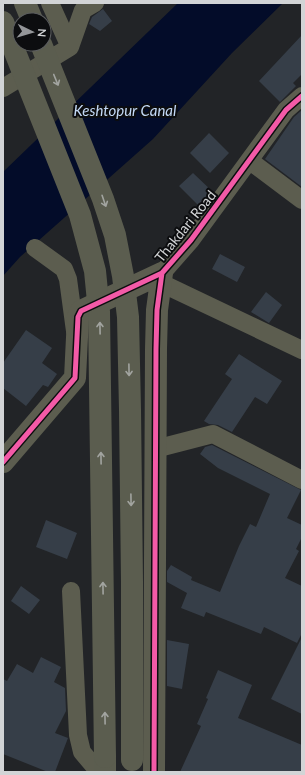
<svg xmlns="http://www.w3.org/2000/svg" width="305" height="775" font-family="Lato,sans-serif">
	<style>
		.water { fill: #030c29 }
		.building { fill: #363e48 }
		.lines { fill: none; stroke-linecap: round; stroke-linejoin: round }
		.minor { stroke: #5c5d4f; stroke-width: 18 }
		.tertiary { stroke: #5c5d4f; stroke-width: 22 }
		.primary { stroke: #5b5d4f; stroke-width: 22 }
		.primary-bridge { stroke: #5b5d4f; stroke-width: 22 }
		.cycleway-casing { stroke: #0c0d0f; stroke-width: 8 }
		.cycleway { stroke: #f35aa7; stroke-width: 5 }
		.oneway { stroke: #a2a4a0 }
		.labels { text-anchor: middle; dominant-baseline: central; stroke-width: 4; stroke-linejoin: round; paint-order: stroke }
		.street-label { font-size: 14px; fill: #d2d4d6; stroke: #0c0d0f }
		.water-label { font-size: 15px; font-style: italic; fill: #c4daf7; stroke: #0c0d0f }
	</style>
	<rect width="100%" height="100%" fill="#222427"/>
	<path class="water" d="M 178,3 L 283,3 L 232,53 L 153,139 L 20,257 L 3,276 L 3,172 Z"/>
	<path class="building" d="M 103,9 L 112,21 L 100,31 L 89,24 L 92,17 Z
		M 302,35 L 302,74 L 293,83 L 296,86 L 280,102 L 259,81 Z
		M 302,110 L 302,187 L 265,159 L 294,117 Z
		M 209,133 L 229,153 L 210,173 L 190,153 Z
		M 193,173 L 213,192 L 200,207 L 179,186 Z
		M 220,254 L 245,267 L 237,282 L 212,269 Z
		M 266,292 L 282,305 L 269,323 L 251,312 Z
		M 26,330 L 52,348 L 42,363 L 57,374 L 48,387 L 43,385 L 26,406 L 3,388 L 3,363 Z
		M 239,354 L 282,381 L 267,404 L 255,397 L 232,432 L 218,425 L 209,424 L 204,421 L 232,379 L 225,374 Z
		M 212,445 L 301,490 L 287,518 L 302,525 L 302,537 L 296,549 L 299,551 L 285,578 L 302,586 L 302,633 L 297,643 L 264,627 L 261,634 L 206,612 L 204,617 L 181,608 L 187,593 L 167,582 L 167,571 L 171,565 L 192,577 L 191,580 L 220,592 L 239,546 L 250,524 L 256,527 L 270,494 L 218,468 L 200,454 L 205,447 Z
		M 46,520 L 77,533 L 67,559 L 36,547 Z
		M 21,586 L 40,600 L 29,614 L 11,601 Z
		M 302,637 L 302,714 L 271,699 Z
		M 167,640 L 189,644 L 182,689 L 167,686 Z
		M 41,657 L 61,667 L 54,682 L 65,688 L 66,711 L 55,733 L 68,738 L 55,772 L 48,772 L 3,754 L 3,679 L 7,681 L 17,664 L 33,673 Z
		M 218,670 L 252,685 L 238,718 L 302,745 L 302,772 L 180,772 L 201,726 L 197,724 L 208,699 L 206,698 Z"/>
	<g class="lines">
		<path class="minor" d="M 50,3 L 70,47
			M 3,88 L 70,47 L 83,10 L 95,3
			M 250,161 L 302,200
			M 35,248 L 64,269 L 68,279 L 75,331
			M 162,273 L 191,240 L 286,110 L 302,96
			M 161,283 L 302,350
			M 155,449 L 213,434 L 302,480
			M 71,591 L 78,735 L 82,752 L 99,772"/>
		<path class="tertiary" d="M 3,462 L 75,378 L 78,317 L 81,311 L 162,273
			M 154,772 L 156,349 L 157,310 L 162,273"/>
		<path class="primary" d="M 25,3 L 32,20
			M 105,757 L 105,772"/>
		<path class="primary-bridge" d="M 3,22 L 80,215 L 95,271 L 99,312 L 105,757
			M 41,44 L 103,199 L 115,235 L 123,276 L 128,317 L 130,410 L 132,582 L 132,760"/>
		<defs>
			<path id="cycleway" d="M 3,462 L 75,378 L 78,317 L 81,311 L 162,273 L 191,240 L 286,110 L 302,96
				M 154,772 L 156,349 L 157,310 L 162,273"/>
		</defs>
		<use href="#cycleway" class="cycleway-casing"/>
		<use href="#cycleway" class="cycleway"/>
	</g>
	<defs><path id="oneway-shaft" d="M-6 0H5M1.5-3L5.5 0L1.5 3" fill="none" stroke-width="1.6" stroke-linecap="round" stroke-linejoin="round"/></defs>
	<g class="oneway">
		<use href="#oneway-shaft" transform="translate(56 80) rotate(68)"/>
		<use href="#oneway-shaft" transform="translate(104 201) rotate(71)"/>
		<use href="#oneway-shaft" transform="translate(100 328) rotate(-91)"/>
		<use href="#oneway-shaft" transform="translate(129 370) rotate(89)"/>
		<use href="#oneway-shaft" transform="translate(101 458) rotate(-91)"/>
		<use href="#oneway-shaft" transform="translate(131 500) rotate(89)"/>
		<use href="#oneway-shaft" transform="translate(103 588) rotate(-91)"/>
		<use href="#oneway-shaft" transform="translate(105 718) rotate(-91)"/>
	</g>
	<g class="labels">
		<g class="street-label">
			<text transform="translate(185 226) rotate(-51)">Thakdari Road</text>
		</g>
		<g class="water-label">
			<text x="125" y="110">Keshtopur Canal</text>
		</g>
	</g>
	<rect width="305" height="775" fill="none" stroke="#d2d4d6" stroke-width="8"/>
	<g transform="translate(32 32) rotate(95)"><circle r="19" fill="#0c0d0f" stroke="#5b5d5f"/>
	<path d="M0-3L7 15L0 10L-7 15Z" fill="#949699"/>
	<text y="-6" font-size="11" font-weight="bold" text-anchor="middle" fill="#d2d4d6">N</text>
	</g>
</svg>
